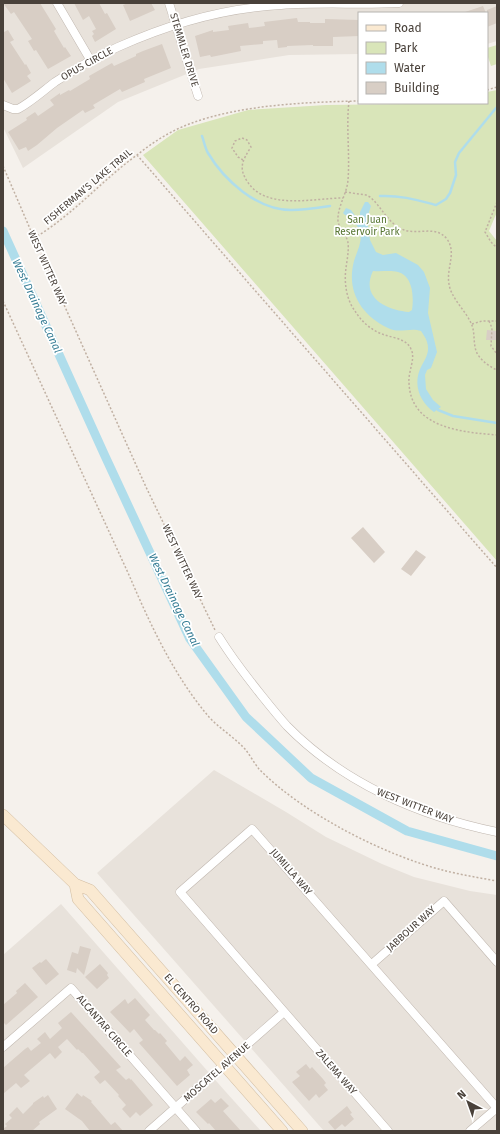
<svg xmlns="http://www.w3.org/2000/svg" width="500" height="1134" font-family="'Fira Sans',sans-serif">
	<style>
		.residential { fill: #e8e2db }
		.green { fill: #d9e5b9 }
		.water { fill: #afddeb; fill-rule: evenodd }
		.lines { fill: none; stroke-linecap: round; stroke-linejoin: round }
		.stream { stroke: #afddeb; stroke-width: 2.5 }
		.canal { stroke: #afddeb; stroke-width: 9 }
		.building { fill: #d8cec5 }
		.street-casing { stroke: #c0b7af; stroke-width: 9 }
		.secondary-casing { stroke: #d3bea2; stroke-width: 12 }
		.path { stroke: #c0b0a2; stroke-width: 1.5; stroke-dasharray: 2 2; stroke-linecap: butt }
		.street { stroke: #fff; stroke-width: 8 }
		.secondary { stroke: #fae9d1; stroke-width: 11 }
		.labels { text-anchor: middle; dominant-baseline: central; stroke-width: 3.5; stroke-linejoin: round; paint-order: stroke }
		.street-label { font-size: 10px; fill: #49413a; stroke: #fff }
		.park-label { font-size: 10px; fill: #577632; stroke: #fff }
		.water-label { font-size: 11px; font-style: italic; fill: #367d95; stroke: #fff }
	</style>
	<rect width="100%" height="100%" fill="#f5f1ec"/>
	<path class="residential" d="M 3,3 L 497,3 L 497,41 L 487,44 L 487,13 L 359,13 L 359,54 L 289,55 L 199,69 L 118,102 L 23,168 L 3,127 Z
		M 214,770 L 286,812 L 326,837 L 382,864 L 414,877 L 470,891 L 497,895 L 497,1131 L 324,1131 L 97,873 Z
		M 61,904 L 225,1091 L 261,1131 L 3,1131 L 3,955 Z"/>
	<path class="green" d="M 497,45 L 497,64 L 491,66 L 487,54 L 487,48 Z
		M 497,90 L 497,212 L 489,231 L 497,241 L 497,561 L 143,155 L 178,130 L 248,110 L 326,105 L 487,103 L 487,92 Z"/>
	<path class="water" d="M 365,202 L 368,202 L 371,206 L 367,218 L 370,240 L 376,252 L 383,255 L 396,253 L 418,265 L 424,272 L 430,288 L 428,313 L 437,352 L 431,368 L 427,370 L 425,375 L 426,389 L 433,400 L 441,407 L 434,412 C 419,401 412,383 422,365 C 426,358 430,351 427,342 C 426,338 423,334 421,331 C 410,327 399,334 388,328 C 361,315 346,291 354,261 C 357,251 363,241 360,231 C 358,226 352,220 349,216 L 345,215 L 343,213 L 346,208 L 351,210 L 356,217 L 360,215 L 360,212 ZM 373,271 C 381,272 390,270 398,272 C 413,276 414,297 412,310 L 409,312 C 387,310 360,298 373,271 Z"/>
	<g class="lines">
		<path class="stream" d="M 202,136 C 204,141 205,148 208,153 C 224,180 257,210 291,210 C 304,210 317,208 330,206
			M 380,196 C 400,195 417,200 436,205 L 446,199 L 450,193 L 456,175 L 455,162 L 459,153 L 496,108
			M 438,410 L 453,416 L 497,423"/>
		<path class="canal" d="M 3,231 L 105,456 L 190,639 L 246,717 L 311,778 L 407,831 L 497,856"/>
	</g>
	<path class="building" d="M 3,3 L 40,3 L 56,29 L 54,31 L 64,48 L 65,47 L 71,56 L 48,69 L 36,50 L 34,51 L 28,41 L 32,39 L 14,12 L 11,14 Z
		M 74,3 L 99,3 L 105,14 L 107,13 L 116,29 L 95,42 L 92,36 L 94,34 L 92,31 L 96,29 L 89,16 L 83,20 Z
		M 128,3 L 151,3 L 155,10 L 130,21 L 123,5 Z
		M 483,6 L 486,13 L 465,13 L 465,12 Z
		M 497,6 L 497,23 L 487,27 L 487,10 Z
		M 297,18 L 298,22 L 310,22 L 310,23 L 325,23 L 325,19 L 359,20 L 359,36 L 333,37 L 333,46 L 313,46 L 313,45 L 287,46 L 287,47 L 278,48 L 277,40 L 263,41 L 263,44 L 240,46 L 241,51 L 211,57 L 210,55 L 200,57 L 195,36 L 213,30 L 213,32 L 229,30 L 228,26 L 248,23 L 249,28 L 265,26 L 264,22 Z
		M 3,30 L 4,32 L 8,30 L 14,40 L 10,42 L 25,65 L 26,64 L 31,73 L 27,76 L 31,81 L 12,93 L 3,78 Z
		M 162,44 L 171,68 L 144,79 L 145,82 L 122,92 L 120,89 L 93,105 L 95,108 L 85,113 L 83,110 L 57,128 L 37,145 L 28,151 L 26,147 L 19,150 L 8,132 L 27,120 L 26,118 L 35,112 L 38,116 L 54,105 L 50,100 L 60,93 L 60,95 L 69,90 L 70,91 L 90,79 L 89,76 L 112,63 L 114,66 L 136,56 L 136,54 L 143,51 Z
		M 487,330 L 497,331 L 496,340 L 486,340 Z
		M 363,527 L 385,552 L 374,563 L 351,538 Z
		M 416,550 L 426,557 L 411,576 L 401,569 Z
		M 80,946 L 91,949 L 84,975 L 77,968 L 76,973 L 67,970 L 72,952 L 78,954 Z
		M 46,959 L 59,974 L 46,985 L 32,968 L 40,962 L 41,963 Z
		M 100,964 L 108,973 L 107,975 L 109,978 L 97,989 L 85,977 Z
		M 25,983 L 38,997 L 6,1025 L 3,1022 L 3,1005 L 17,993 L 16,991 Z
		M 135,998 L 150,1015 L 145,1020 L 154,1030 L 155,1030 L 159,1034 L 160,1033 L 167,1041 L 165,1043 L 180,1061 L 185,1056 L 193,1065 L 187,1070 L 190,1075 L 177,1086 L 139,1043 L 143,1040 L 134,1029 L 130,1033 L 110,1012 L 125,999 L 128,1004 Z
		M 71,1012 L 121,1067 L 116,1070 L 126,1080 L 129,1078 L 131,1080 L 131,1079 L 153,1105 L 140,1116 L 136,1112 L 130,1118 L 122,1109 L 126,1105 L 118,1096 L 119,1095 L 105,1080 L 100,1084 L 94,1077 L 100,1072 L 83,1053 L 82,1053 L 78,1049 L 77,1050 L 67,1039 L 58,1047 L 62,1052 L 55,1059 L 50,1053 L 24,1075 L 30,1081 L 21,1088 L 16,1083 L 3,1094 L 3,1068 L 25,1049 L 28,1047 L 31,1051 L 41,1043 L 37,1039 L 45,1032 L 50,1039 L 62,1028 L 58,1023 Z
		M 306,1064 L 310,1069 L 312,1067 L 323,1079 L 326,1083 L 324,1085 L 328,1090 L 319,1098 L 316,1094 L 309,1101 L 292,1082 L 300,1076 L 296,1072 Z
		M 77,1093 L 82,1097 L 83,1095 L 92,1101 L 91,1102 L 111,1125 L 115,1122 L 123,1131 L 90,1131 L 82,1121 L 65,1109 Z
		M 48,1095 L 57,1109 L 39,1122 L 40,1124 L 32,1131 L 3,1131 L 3,1129 L 7,1126 L 5,1124 L 12,1118 L 9,1115 L 17,1107 L 23,1114 L 33,1104 L 33,1103 L 43,1096 L 44,1098 Z
		M 221,1098 L 229,1106 L 223,1111 L 241,1131 L 216,1131 L 209,1123 L 208,1124 L 196,1112 L 211,1099 L 215,1103 Z
		M 347,1106 L 352,1113 L 350,1114 L 354,1119 L 345,1127 L 342,1124 L 335,1130 L 328,1122 Z"/>
	<g class="lines">
		<defs>
			<path id="street" d="M 57,3 L 91,61
				M 169,3 L 198,96
				M 3,105 L 13,109 L 18,109 C 31,102 43,91 55,82 C 75,69 96,57 118,47 C 169,24 225,8 281,5 C 320,2 360,5 399,3
				M 219,637 C 232,658 246,676 262,696 C 270,706 278,716 287,726 C 343,783 419,816 497,832
				M 372,964 L 444,901 L 497,962
				M 3,1047 L 71,988 L 196,1131
				M 149,1131 L 284,1012
				M 388,1131 L 180,892 L 252,829 L 497,1108
				M 470,1131 L 497,1108"/>
			<path id="secondary" d="M 3,815 L 75,884 L 90,890 L 302,1131
				M 75,884 L 78,899 L 282,1131"/>
		</defs>
		<use href="#street" class="street-casing"/>
		<use href="#secondary" class="secondary-casing"/>
		<path class="path" d="M 487,90 L 497,87
			M 349,101 C 346,127 350,154 348,180 C 347,194 337,207 338,221 C 339,229 347,235 348,243 C 349,251 347,260 346,268 C 344,282 346,299 355,311 C 361,321 371,330 382,334 C 392,338 406,338 411,349 C 416,358 408,372 409,382 C 410,428 461,432 497,435
			M 137,155 L 497,568
			M 243,160 L 238,157 L 232,148 L 235,141 L 242,138 L 247,140 L 251,147 C 243,160 238,167 247,181 C 265,211 315,198 343,198
			M 3,166 L 34,238 L 146,487 L 215,630
			M 345,192 L 366,195 L 370,197 C 382,207 388,224 404,230 C 418,235 436,225 447,239 C 457,253 446,268 449,284 C 451,298 465,310 471,323 C 476,333 472,345 478,355 C 483,362 490,367 497,370
			M 497,202 L 485,232 L 491,242 L 497,248
			M 34,238 C 72,216 101,181 137,155 C 153,142 172,130 192,123 C 241,105 306,102 359,101
			M 3,301 L 129,575 C 150,624 174,676 209,717 C 220,729 234,737 245,749 C 250,755 254,763 259,769 C 303,814 386,856 446,871 C 463,875 480,878 497,881
			M 489,321 L 492,328 L 491,346 L 497,354
			M 472,324 L 482,321 L 497,321"/>
		<use href="#street" class="street"/>
		<use href="#secondary" class="secondary"/>
	</g>
	<g class="labels">
		<g class="street-label">
			<text transform="translate(184 50) rotate(73)">STEMMLER DRIVE</text>
			<text transform="translate(87 64) rotate(-29)">OPUS CIRCLE</text>
			<text transform="translate(88 187) rotate(-40)">FISHERMAN’S LAKE TRAIL</text>
			<text transform="translate(47 268) rotate(66)">WEST WITTER WAY</text>
			<text transform="translate(182 562) rotate(65)">WEST WITTER WAY</text>
			<text transform="translate(415 806) rotate(21)">WEST WITTER WAY</text>
			<text transform="translate(291 872) rotate(49)">JUMILLA WAY</text>
			<text transform="translate(411 929) rotate(-42)">JABBOUR WAY</text>
			<text transform="translate(191 1004) rotate(49)">EL CENTRO ROAD</text>
			<text transform="translate(104 1026) rotate(49)">ALCANTAR CIRCLE</text>
			<text transform="translate(217 1072) rotate(-41)">MOSCATEL AVENUE</text>
			<text transform="translate(336 1072) rotate(49)">ZALEMA WAY</text>
		</g>
		<g class="park-label">
			<text x="367" y="220">San Juan<tspan x="367" dy="12">Reservoir Park</tspan></text>
		</g>
		<g class="water-label">
			<text transform="translate(37 306) rotate(65)">West Drainage Canal</text>
			<text transform="translate(174 600) rotate(64)">West Drainage Canal</text>
		</g>
	</g>
	<rect width="500" height="1134" fill="none" stroke="#49413a" stroke-width="8"/>
	<rect x="358" y="12" width="130" height="92" fill="#ffffff" stroke="#b6b3b0"/>
	<rect x="366" y="25" width="20" height="6" fill="#fae9d1" stroke="#b6b3b0"/>
	<text x="394" y="32" font-size="12" fill="#49413a">Road</text>
	<rect x="366" y="42" width="20" height="12" fill="#d9e5b9" stroke="#b6b3b0"/>
	<text x="394" y="52" font-size="12" fill="#49413a">Park</text>
	<rect x="366" y="62" width="20" height="12" fill="#afddeb" stroke="#b6b3b0"/>
	<text x="394" y="72" font-size="12" fill="#49413a">Water</text>
	<rect x="366" y="82" width="20" height="12" fill="#d8cec5" stroke="#b6b3b0"/>
	<text x="394" y="92" font-size="12" fill="#49413a">Building</text>
	<g transform="translate(468 1102) rotate(319)" stroke="#ffffff" stroke-width="3" paint-order="stroke">
	<path d="M0-3L7 15L0 10L-7 15Z" fill="#49413a"/>
	<text y="-6" font-size="11" font-weight="bold" text-anchor="middle" fill="#49413a">N</text>
	</g>
</svg>
